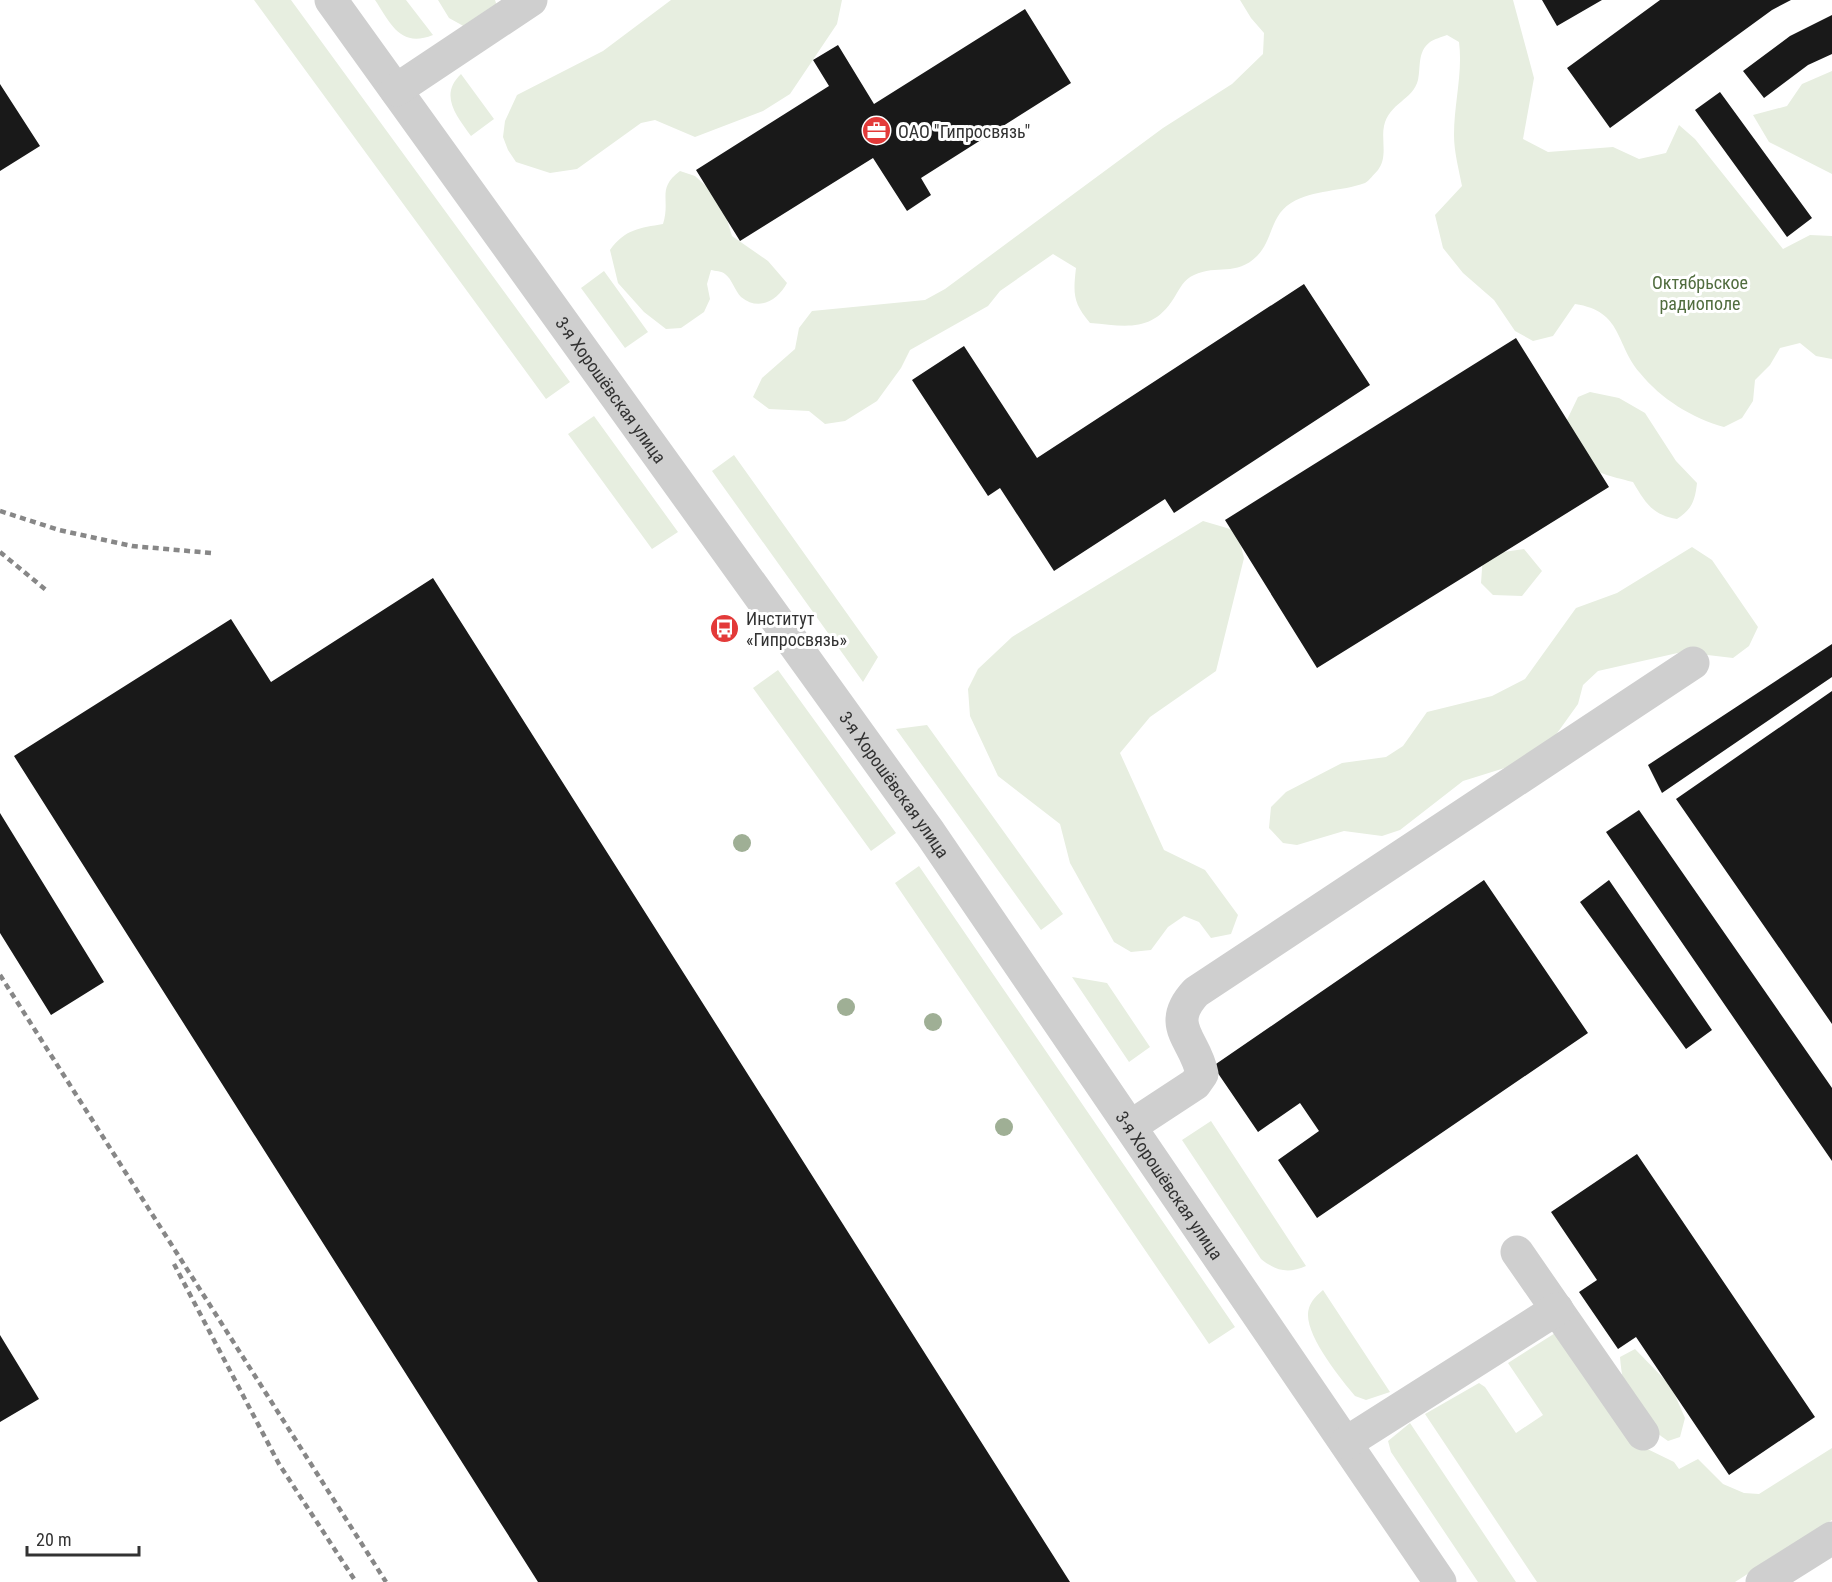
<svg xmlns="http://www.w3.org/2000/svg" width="1832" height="1582" font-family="'Roboto Condensed',sans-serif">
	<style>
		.green { fill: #e7eee0 }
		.building { fill: #191919 }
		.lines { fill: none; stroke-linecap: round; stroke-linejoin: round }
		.minor { stroke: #cfcfcf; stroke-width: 33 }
		.rail { stroke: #878787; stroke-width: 4.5; stroke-dasharray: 6 4.5; stroke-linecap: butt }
		.tree { fill: #9faf95 }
		.labels { text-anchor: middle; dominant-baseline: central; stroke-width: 6; stroke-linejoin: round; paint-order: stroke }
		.poi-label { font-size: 18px; fill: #323232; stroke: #fff; text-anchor: start }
		.park-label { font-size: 18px; fill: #516d3f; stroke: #fff }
		.street-label { font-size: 18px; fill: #323232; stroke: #fff }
	</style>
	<rect width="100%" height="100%" fill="#fff"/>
	<path class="green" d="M 254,0 L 291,0 L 570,382 L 546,399 Z
		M 375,0 L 406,0 L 433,35 C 400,48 391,24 375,0 Z
		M 438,0 L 495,0 L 497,6 L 467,28 L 449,18 Z
		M 671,0 L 842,0 L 837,24 L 790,94 L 763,111 L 695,137 L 655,120 L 641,123 L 577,169 L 550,173 L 516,162 L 508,150 L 503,137 L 505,121 L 517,95 L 603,51 Z
		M 1240,0 L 1513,0 L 1534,78 L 1523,139 L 1548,152 L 1613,147 L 1639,159 L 1666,153 L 1679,125 L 1695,139 L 1783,249 L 1810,235 L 1832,236 L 1832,359 L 1816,356 L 1800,343 L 1780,348 L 1770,365 L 1755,380 L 1753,401 L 1742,418 L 1724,427 C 1692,418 1661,399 1640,373 C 1615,344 1623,311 1575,304 L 1553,336 L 1533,341 L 1515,331 L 1494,300 L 1463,273 L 1443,248 L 1435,215 L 1462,186 C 1459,170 1454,152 1454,135 C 1454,103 1463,73 1459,42 L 1447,35 C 1442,37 1434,39 1430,42 C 1417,52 1421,67 1418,80 C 1413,100 1389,103 1384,126 C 1381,140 1388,157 1378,170 C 1374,174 1369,181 1365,183 C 1341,192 1314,189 1291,203 C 1270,216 1273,240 1257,256 C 1236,277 1217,264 1194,275 C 1184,279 1180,288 1174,298 C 1152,333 1126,326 1090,323 C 1073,303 1073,294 1076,268 L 1053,254 L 1000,291 L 988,306 L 910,350 L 901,368 L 877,401 L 845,421 L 825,424 L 809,411 L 769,409 L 753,397 L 762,378 L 795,349 L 799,328 L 812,311 L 925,300 L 945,289 L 1163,128 L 1232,84 L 1263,54 L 1264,33 L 1251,18 Z
		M 1832,71 L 1832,174 L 1769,142 L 1753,115 L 1787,106 L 1802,84 Z
		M 461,74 L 494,119 L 471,136 C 456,115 439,95 461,74 Z
		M 680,171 L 695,176 L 721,200 L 732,236 L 768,261 L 787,283 C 778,300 759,312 741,297 C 735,291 732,279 725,274 C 722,271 715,271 711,270 L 707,284 L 710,299 L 704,312 L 681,328 L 666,329 L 644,312 L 618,283 L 610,250 C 625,229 640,228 663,224 C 671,199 656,189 680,171 Z
		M 604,271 L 648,332 L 625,348 L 581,288 Z
		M 1590,392 L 1619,398 L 1645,413 L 1676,461 L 1697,483 C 1695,501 1692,509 1677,519 C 1652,515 1645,502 1633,482 C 1585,470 1585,469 1565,424 L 1578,397 Z
		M 594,416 L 678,532 L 652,549 L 568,434 Z
		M 734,455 L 878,657 L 863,682 L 712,471 Z
		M 1203,521 L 1237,531 L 1244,558 L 1216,671 L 1150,717 L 1120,753 L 1164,850 L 1205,870 L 1238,915 L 1231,934 L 1211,938 L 1199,922 L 1184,916 L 1168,927 L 1151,950 L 1131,952 L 1114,942 L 1070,863 L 1060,824 L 998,776 L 970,716 L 968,689 L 978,669 L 1012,637 Z
		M 1692,547 L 1712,560 L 1758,627 L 1749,646 L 1733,658 L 1682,652 L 1598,671 L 1583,685 L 1578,704 L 1540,757 L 1463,781 L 1400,830 L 1382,836 L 1344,831 L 1297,845 L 1283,843 L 1269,828 L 1271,807 L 1286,792 L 1342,763 L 1386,757 L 1403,746 L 1427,712 L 1492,696 L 1525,679 L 1576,608 L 1617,593 Z
		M 1524,549 L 1542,571 L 1522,596 L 1493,595 L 1481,583 L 1483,555 Z
		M 778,670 L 896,833 L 871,851 L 753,688 Z
		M 927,725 L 1063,914 L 1041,930 L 896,729 Z
		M 919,866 L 1235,1327 L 1209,1344 L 895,883 Z
		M 1072,977 L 1107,983 L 1150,1047 L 1129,1062 Z
		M 1211,1121 L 1306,1266 C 1288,1274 1276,1271 1261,1259 L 1182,1140 Z
		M 1323,1290 L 1390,1392 L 1366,1400 L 1355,1396 C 1341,1379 1301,1331 1309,1308 C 1311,1301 1317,1295 1323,1290 Z
		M 1560,1330 L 1633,1442 L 1674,1462 L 1679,1469 L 1698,1459 L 1723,1484 L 1744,1493 L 1759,1494 L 1832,1448 L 1832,1520 L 1735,1582 L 1537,1582 L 1425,1414 L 1479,1383 L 1485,1387 L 1516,1433 L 1543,1415 L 1508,1363 Z
		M 1635,1349 L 1671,1386 L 1685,1418 L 1680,1437 L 1668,1441 C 1635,1418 1623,1397 1620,1357 Z
		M 1410,1423 L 1516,1582 L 1478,1582 L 1391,1452 L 1388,1441 Z"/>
	<path class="building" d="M 1542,0 L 1602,0 L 1557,26 Z
		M 1660,0 L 1791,0 L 1772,10 L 1610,128 L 1567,68 Z
		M 1025,9 L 1071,83 L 921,178 L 931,195 L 907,211 L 873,158 L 740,241 L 696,170 L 829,86 L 813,60 L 838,45 L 874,104 Z
		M 1832,15 L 1832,54 L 1808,65 L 1764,98 L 1743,71 L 1790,36 Z
		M 0,84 L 40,146 L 0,171 Z
		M 1720,92 L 1812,218 L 1787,237 L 1695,110 Z
		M 1304,284 L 1370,385 L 1174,513 L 1165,499 L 1054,571 L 1000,488 L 988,496 L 912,380 L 964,346 L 1037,458 Z
		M 1516,338 L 1609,487 L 1317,668 L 1225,520 Z
		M 433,578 L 1070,1582 L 538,1582 L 14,756 L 231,619 L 271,682 Z
		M 1832,644 L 1832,677 L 1662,793 L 1648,765 Z
		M 1832,691 L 1832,1024 L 1676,799 Z
		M 1639,810 L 1832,1088 L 1832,1161 L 1606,832 Z
		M 0,813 L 104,982 L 51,1015 L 0,933 Z
		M 1484,880 L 1588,1033 L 1317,1218 L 1278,1160 L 1319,1131 L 1300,1103 L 1258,1132 L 1213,1066 Z
		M 1609,880 L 1712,1030 L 1686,1049 L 1580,902 Z
		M 1637,1154 L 1815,1417 L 1729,1475 L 1636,1337 L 1618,1349 L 1579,1292 L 1597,1280 L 1551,1212 Z
		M 0,1335 L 39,1399 L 0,1422 Z"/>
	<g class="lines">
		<g class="minor">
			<path id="s1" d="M 331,0 L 930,833 L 1440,1582"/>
			<path d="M 396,90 L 531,0"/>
			<path d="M 1131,1126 L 1195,1084 L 1202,1074 C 1196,1040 1164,1026 1196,992 L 1693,663"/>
			<path d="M 1517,1252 L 1643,1434"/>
			<path d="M 1346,1443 L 1557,1309"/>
			<path d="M 1762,1582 L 1832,1538"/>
		</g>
		<path class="rail" d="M 0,511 L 59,530 L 132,546 L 211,553
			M 0,552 L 46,590
			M 0,975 L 386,1582
			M 174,1264 L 279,1464 L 356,1582"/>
	</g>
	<g class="tree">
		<circle cx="742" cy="843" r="9"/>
		<circle cx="846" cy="1007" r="9"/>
		<circle cx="933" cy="1022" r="9"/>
		<circle cx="1004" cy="1127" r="9"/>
	</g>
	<defs>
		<symbol id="office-disc" viewBox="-11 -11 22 22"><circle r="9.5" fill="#e33a39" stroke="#fff"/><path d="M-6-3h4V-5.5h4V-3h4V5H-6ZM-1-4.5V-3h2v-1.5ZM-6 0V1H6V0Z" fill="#fff"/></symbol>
		<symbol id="bus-disc" viewBox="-11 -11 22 22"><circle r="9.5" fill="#e33a39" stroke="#fff"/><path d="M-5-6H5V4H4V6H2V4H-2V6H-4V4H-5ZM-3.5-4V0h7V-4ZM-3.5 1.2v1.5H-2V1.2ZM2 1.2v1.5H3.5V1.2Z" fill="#fff"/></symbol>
	</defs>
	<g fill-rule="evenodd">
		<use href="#office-disc" x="860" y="114" width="33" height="33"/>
		<use href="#bus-disc" x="708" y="612" width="33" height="33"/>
	</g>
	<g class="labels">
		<g class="poi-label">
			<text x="898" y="131">ОАО "Гипросвязь"</text>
			<text x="746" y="618">Институт<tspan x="746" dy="21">«Гипросвязь»</tspan></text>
		</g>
		<g class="park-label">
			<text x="1700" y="282">Октябрьское<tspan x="1700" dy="21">радиополе</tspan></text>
		</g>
		<g class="street-label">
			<text stroke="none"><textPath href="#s1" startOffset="480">3-я Хорошёвская улица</textPath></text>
			<text stroke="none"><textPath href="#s1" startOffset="966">3-я Хорошёвская улица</textPath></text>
			<text stroke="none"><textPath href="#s1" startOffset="1452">3-я Хорошёвская улица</textPath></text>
		</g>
	</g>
	<path d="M27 1546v9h112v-9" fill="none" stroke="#323232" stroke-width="3"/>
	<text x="36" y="1546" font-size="18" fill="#323232" stroke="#ffffff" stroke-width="4.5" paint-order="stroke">20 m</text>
</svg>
